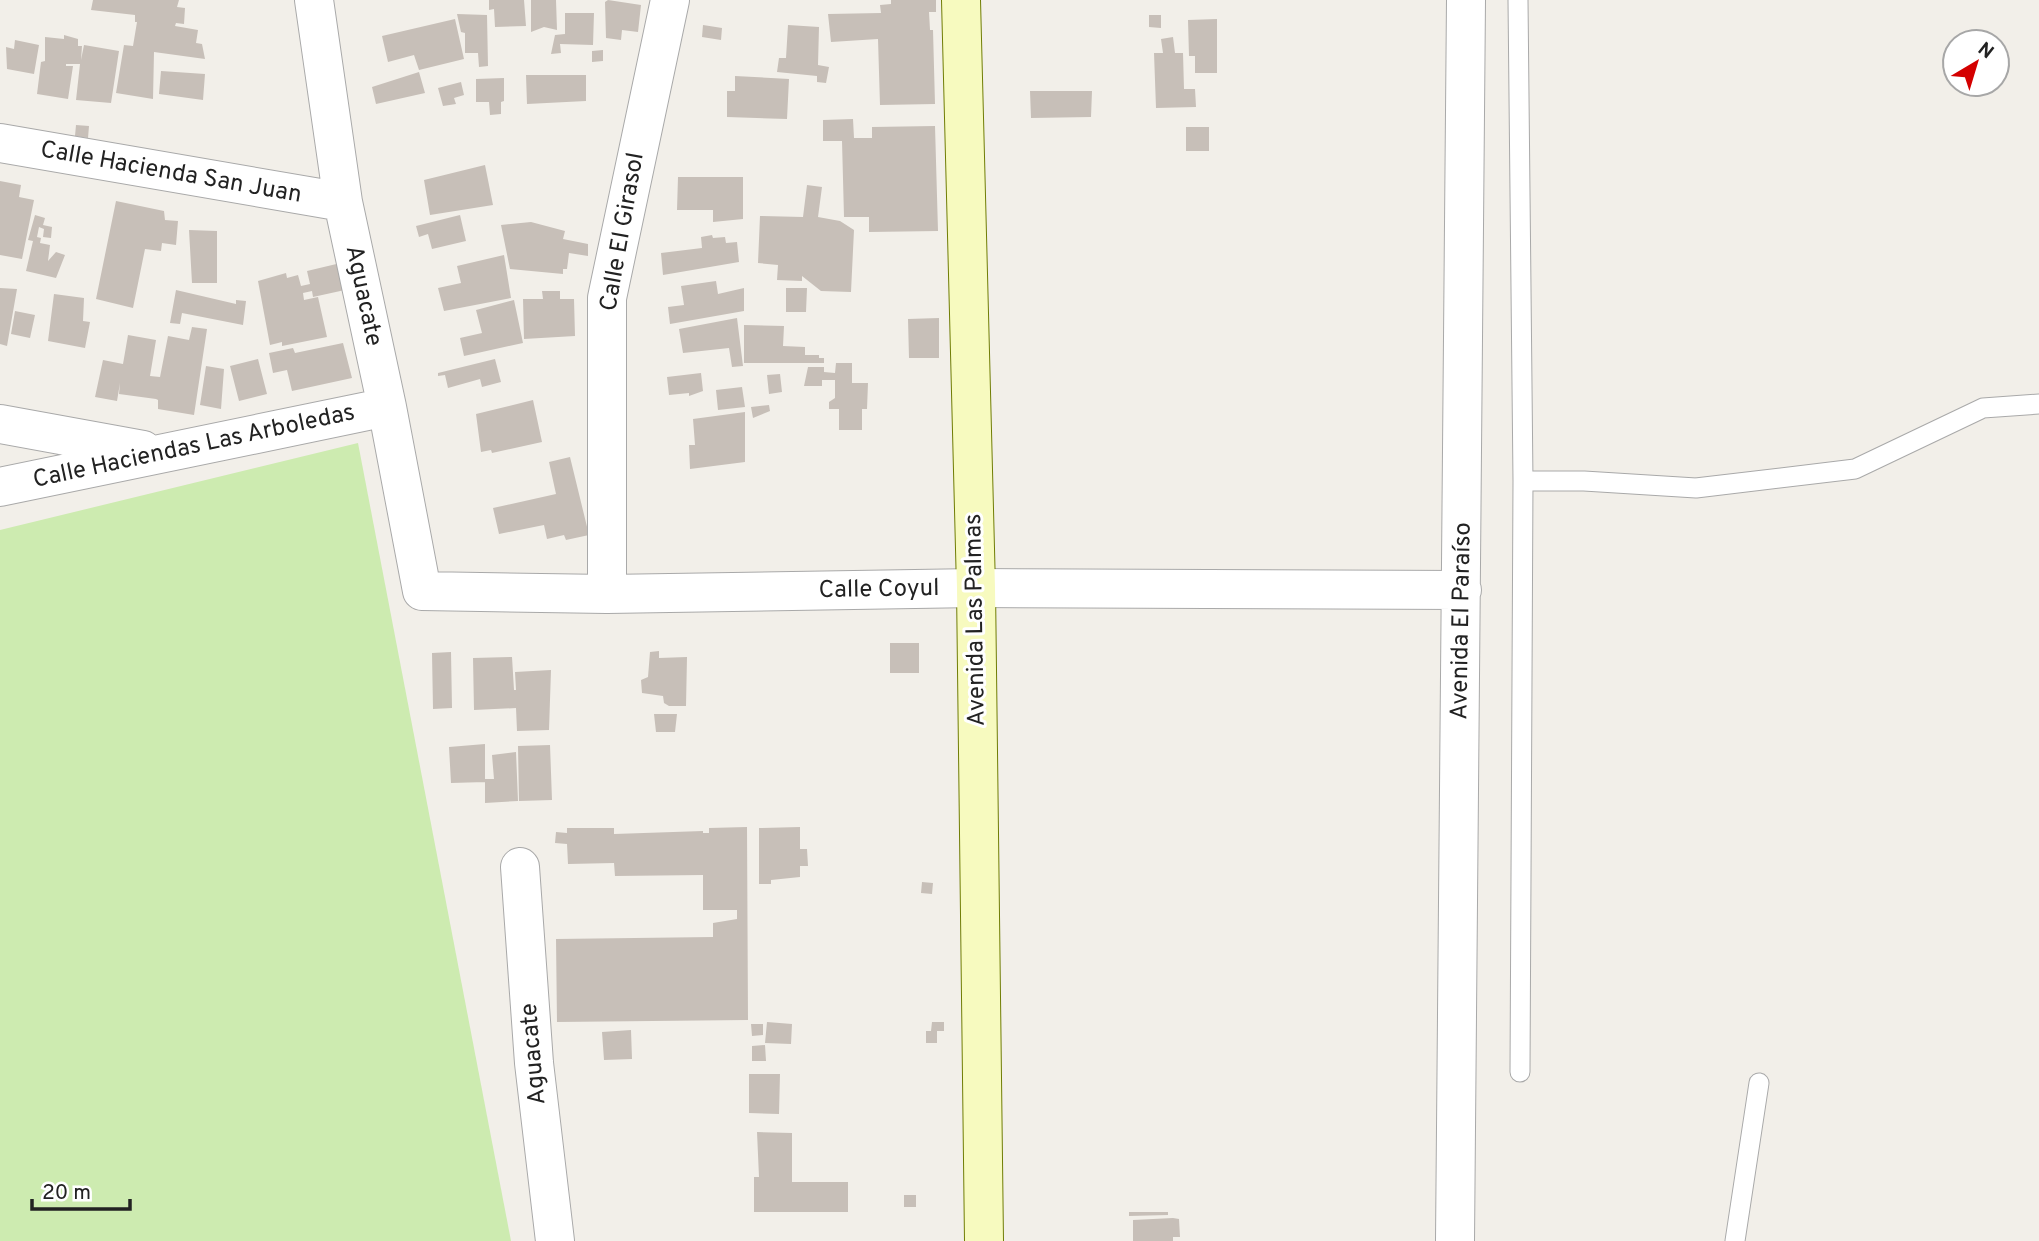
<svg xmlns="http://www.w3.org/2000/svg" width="2039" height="1241" font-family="Overpass,sans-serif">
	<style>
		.grass { fill: #cdebb0 }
		.building { fill: #c7bfb8 }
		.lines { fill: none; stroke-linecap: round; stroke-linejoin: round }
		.lane-casing { stroke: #a9a9a9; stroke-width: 21 }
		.street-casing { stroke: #a9a9a9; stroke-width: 40 }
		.secondary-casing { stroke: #707d05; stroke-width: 40 }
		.lane { stroke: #fff; stroke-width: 19 }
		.street { stroke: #fff; stroke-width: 38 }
		.secondary { stroke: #f7fabf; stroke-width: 38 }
		.labels { text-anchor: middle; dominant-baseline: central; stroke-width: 6; stroke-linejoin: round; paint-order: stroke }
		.street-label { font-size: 24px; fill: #222; stroke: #fff }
	</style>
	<rect width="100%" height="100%" fill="#f2efe9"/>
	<path class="grass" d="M 358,443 L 511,1241 L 0,1241 L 0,530 Z"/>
	<path class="building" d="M 93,0 L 179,0 L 177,7 L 185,8 L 184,24 L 176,23 L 175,26 L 198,30 L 196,43 L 202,44 L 205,59 L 154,52 L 153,99 L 116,93 L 124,45 L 133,46 L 137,22 L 135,22 L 135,15 L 91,10 Z
		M 489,0 L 524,0 L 526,26 L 495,27 L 494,9 L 489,10 Z
		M 531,0 L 556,0 L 557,30 L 544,27 L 531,32 Z
		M 608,0 L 641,5 L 638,32 L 622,30 L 621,40 L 606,38 L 605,2 Z
		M 891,0 L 936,0 L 936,12 L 929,12 L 930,30 L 933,30 L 935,104 L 880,105 L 878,39 L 831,42 L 828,14 L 881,13 L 880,5 L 891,4 Z
		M 565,13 L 594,13 L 593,45 L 560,44 L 561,53 L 551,54 L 555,35 L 565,34 Z
		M 457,14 L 487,15 L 488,66 L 479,67 L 478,53 L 465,53 L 465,33 L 461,32 Z
		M 1149,15 L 1161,15 L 1161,28 L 1149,27 Z
		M 455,19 L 464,59 L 419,70 L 414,55 L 388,62 L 382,36 Z
		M 1217,19 L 1217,73 L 1195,73 L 1195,56 L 1189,56 L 1188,20 Z
		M 703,25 L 722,28 L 721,40 L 702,37 Z
		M 788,25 L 819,27 L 818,65 L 829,67 L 826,83 L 817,82 L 817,76 L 777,72 L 779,58 L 786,58 Z
		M 64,35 L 78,39 L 78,46 L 82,46 L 81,60 L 84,45 L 119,51 L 111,103 L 76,100 L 80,64 L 66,64 L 66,66 L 73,66 L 68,99 L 37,94 L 41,62 L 45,61 L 45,37 L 64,39 Z
		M 1173,37 L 1175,53 L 1183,53 L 1184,89 L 1195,89 L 1196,107 L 1156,108 L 1154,53 L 1163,53 L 1161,39 Z
		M 15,40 L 39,45 L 34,74 L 7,69 L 6,47 L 14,49 Z
		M 603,50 L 603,61 L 592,62 L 592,51 Z
		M 161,71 L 205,74 L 203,100 L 159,94 Z
		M 419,72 L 425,93 L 376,104 L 372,87 Z
		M 526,75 L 586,75 L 586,101 L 527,104 Z
		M 735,76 L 789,79 L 787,119 L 727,117 L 727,91 L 735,91 Z
		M 504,78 L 504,101 L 501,102 L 501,114 L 490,115 L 489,102 L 476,102 L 476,79 Z
		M 461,82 L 464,95 L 454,98 L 456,104 L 443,106 L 438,88 Z
		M 1030,91 L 1092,91 L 1091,117 L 1031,118 Z
		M 853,119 L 854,138 L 872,138 L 872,127 L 935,126 L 938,231 L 869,232 L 869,217 L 844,217 L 842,141 L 823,141 L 823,120 Z
		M 76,125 L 89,126 L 88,138 L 75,136 Z
		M 1186,127 L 1209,127 L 1209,151 L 1186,151 Z
		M 485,165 L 493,205 L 430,215 L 424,180 Z
		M 678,177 L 743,177 L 743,219 L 713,222 L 713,210 L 677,210 Z
		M 0,181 L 21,185 L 19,197 L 34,200 L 22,259 L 0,255 Z
		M 807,185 L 822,187 L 818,217 L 840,221 L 854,230 L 851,292 L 821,291 L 802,276 L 802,281 L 777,280 L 778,265 L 758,263 L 760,216 L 803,217 Z
		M 116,201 L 164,211 L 165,220 L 178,221 L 176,245 L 162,243 L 161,251 L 145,249 L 133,308 L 96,299 Z
		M 35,215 L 45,218 L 43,225 L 52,227 L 51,238 L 43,237 L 44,229 L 39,227 L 37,237 L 41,238 L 40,243 L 50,245 L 48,261 L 56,252 L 65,255 L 56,278 L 26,271 L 33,241 L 28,240 Z
		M 460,215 L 466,241 L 432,249 L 428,234 L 419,237 L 416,226 Z
		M 531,222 L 565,231 L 563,239 L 588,244 L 588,256 L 569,253 L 567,269 L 563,269 L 563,274 L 510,269 L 501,225 Z
		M 189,230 L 217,231 L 217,283 L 192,283 Z
		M 712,235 L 713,238 L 725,237 L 726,243 L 737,242 L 739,262 L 663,275 L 661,253 L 702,248 L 701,237 Z
		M 504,255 L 511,298 L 444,311 L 438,288 L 461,283 L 457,266 Z
		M 349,261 L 354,288 L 313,297 L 312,291 L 303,293 L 304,300 L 318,297 L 327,337 L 282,346 L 282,342 L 270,345 L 258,281 L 286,273 L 287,278 L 298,275 L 301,286 L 310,284 L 307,271 Z
		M 716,281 L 718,294 L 744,288 L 744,311 L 670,324 L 668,307 L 684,305 L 681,286 Z
		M 0,288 L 17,289 L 7,346 L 0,344 Z
		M 786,288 L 807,288 L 806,312 L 786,312 Z
		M 176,290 L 236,304 L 236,300 L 246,301 L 243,325 L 182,313 L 180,324 L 170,323 Z
		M 542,291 L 560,291 L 560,299 L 574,299 L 575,336 L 524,339 L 523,299 L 543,299 Z
		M 54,294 L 84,298 L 83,321 L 90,322 L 85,348 L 48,341 Z
		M 514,300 L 523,343 L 464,356 L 460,338 L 482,333 L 476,310 Z
		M 15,311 L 35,315 L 30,338 L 11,334 Z
		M 737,318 L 743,366 L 732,367 L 729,348 L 683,353 L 679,329 Z
		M 939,318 L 939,358 L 909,358 L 908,319 Z
		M 744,325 L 784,326 L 783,346 L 805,347 L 805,355 L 819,355 L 819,358 L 824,358 L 824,363 L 744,363 Z
		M 192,327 L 207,329 L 194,415 L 158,409 L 158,400 L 156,399 L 119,394 L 120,383 L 117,401 L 95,397 L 103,360 L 123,364 L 128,335 L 156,340 L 150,376 L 160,377 L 168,336 L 189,340 Z
		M 343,343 L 352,378 L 292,391 L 287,370 L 273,373 L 269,353 L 293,348 L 295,353 Z
		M 258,359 L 267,394 L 239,401 L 230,366 Z
		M 495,359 L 501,382 L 482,387 L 480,379 L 448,388 L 445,375 L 438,376 L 438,373 Z
		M 836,363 L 852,363 L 852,383 L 868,383 L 867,409 L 862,409 L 862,430 L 839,430 L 839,409 L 829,409 L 829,402 L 835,398 L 835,380 L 822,380 L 822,386 L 804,386 L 808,367 L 824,367 L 824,372 L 835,373 Z
		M 206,366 L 224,369 L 221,409 L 200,405 Z
		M 701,373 L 703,391 L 689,396 L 689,393 L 669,395 L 667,377 Z
		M 780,374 L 782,392 L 769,394 L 767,375 Z
		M 742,387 L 745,407 L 718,410 L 716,390 Z
		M 533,400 L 542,442 L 492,453 L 491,450 L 481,452 L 476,414 Z
		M 769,405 L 770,411 L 753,418 L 751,407 Z
		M 745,412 L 745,462 L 690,469 L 689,445 L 695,445 L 693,419 Z
		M 570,457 L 589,535 L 566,540 L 564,535 L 547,539 L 544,525 L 499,534 L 493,508 L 556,494 L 549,462 Z
		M 890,643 L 919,643 L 919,673 L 890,673 Z
		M 659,651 L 659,658 L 687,657 L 686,706 L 669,706 L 664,703 L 663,696 L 642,693 L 641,680 L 648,677 L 650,652 Z
		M 451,652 L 452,708 L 433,709 L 432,653 Z
		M 512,657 L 514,690 L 516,690 L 515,672 L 551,670 L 549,730 L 517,731 L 516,708 L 474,710 L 473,658 Z
		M 654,714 L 677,714 L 675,732 L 656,732 Z
		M 485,744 L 485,782 L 451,783 L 449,747 Z
		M 550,745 L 552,800 L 519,801 L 518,746 Z
		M 516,752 L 518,801 L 485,803 L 485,779 L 494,779 L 492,755 Z
		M 747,827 L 748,1020 L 557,1022 L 556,939 L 713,937 L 713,923 L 737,919 L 737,910 L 703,910 L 703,875 L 615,876 L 614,863 L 568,864 L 567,844 L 555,843 L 556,832 L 567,833 L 567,828 L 614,828 L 614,834 L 703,831 L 703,833 L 709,833 L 709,828 Z
		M 800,827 L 800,849 L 807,849 L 808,866 L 800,866 L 800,877 L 771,880 L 771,884 L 759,884 L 759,828 Z
		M 922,882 L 933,883 L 932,894 L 921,893 Z
		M 767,1022 L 792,1024 L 791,1044 L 765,1043 Z
		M 932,1022 L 944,1022 L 944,1031 L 937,1031 L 937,1043 L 926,1043 L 926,1031 L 931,1031 Z
		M 751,1024 L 763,1024 L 763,1035 L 752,1036 Z
		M 631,1030 L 632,1059 L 604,1060 L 602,1032 Z
		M 765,1045 L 766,1061 L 752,1061 L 752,1046 Z
		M 749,1074 L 780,1074 L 779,1114 L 749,1113 Z
		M 757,1132 L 792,1133 L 792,1182 L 848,1182 L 848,1212 L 754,1212 L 754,1177 L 759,1177 Z
		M 904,1195 L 916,1195 L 916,1207 L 904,1207 Z
		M 1129,1212 L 1168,1212 L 1168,1215 L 1129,1216 Z
		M 1173,1218 L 1179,1219 L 1180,1237 L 1173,1237 L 1173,1241 L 1133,1241 L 1133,1220 Z"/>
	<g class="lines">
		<defs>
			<path id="lane" d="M 1518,0 L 1523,481 L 1520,1072
				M 1523,481 L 1584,481 L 1696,488 L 1855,469 L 1983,408 L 2039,404
				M 1735,1241 L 1759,1083"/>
			<path id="street" d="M 314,0 L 343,202 L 387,407 L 422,591 L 607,594 L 976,588 L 1462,590
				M 0,143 L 343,202
				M 0,424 L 143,450
				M 0,487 L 387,407
				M 607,594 L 607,298 L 670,0
				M 520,867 L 534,1063 L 555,1241
				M 1455,1241 L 1466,0"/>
			<path id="secondary" d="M 961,0 L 976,588 L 984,1241"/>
		</defs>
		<use href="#lane" class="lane-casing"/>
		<use href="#street" class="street-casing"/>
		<use href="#secondary" class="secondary-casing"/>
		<use href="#lane" class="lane"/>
		<use href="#street" class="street"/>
		<use href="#secondary" class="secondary"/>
	</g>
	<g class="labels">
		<g class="street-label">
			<text transform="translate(171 173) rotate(10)">Calle Hacienda San Juan</text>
			<text transform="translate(623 232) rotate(-80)">Calle El Girasol</text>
			<text transform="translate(363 296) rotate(78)">Aguacate</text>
			<text transform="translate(194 447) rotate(-12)">Calle Haciendas Las Arboledas</text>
			<text transform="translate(879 590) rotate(-1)">Calle Coyul</text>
			<text transform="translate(976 620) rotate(-91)">Avenida Las Palmas</text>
			<text transform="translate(1462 621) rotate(-89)">Avenida El Paraíso</text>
			<text transform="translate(534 1054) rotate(-95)">Aguacate</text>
		</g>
	</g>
	<g transform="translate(1976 63) rotate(38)"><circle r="33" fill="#ffffff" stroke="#a7a7a7" stroke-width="2"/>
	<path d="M0-5L12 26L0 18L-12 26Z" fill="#d40000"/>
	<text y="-10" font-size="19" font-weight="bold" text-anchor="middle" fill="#222222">N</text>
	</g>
	<path d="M32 1199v10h98v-10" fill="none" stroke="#222222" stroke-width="3.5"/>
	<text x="42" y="1199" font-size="21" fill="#222222" stroke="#ffffff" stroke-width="5" paint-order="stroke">20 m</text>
</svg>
